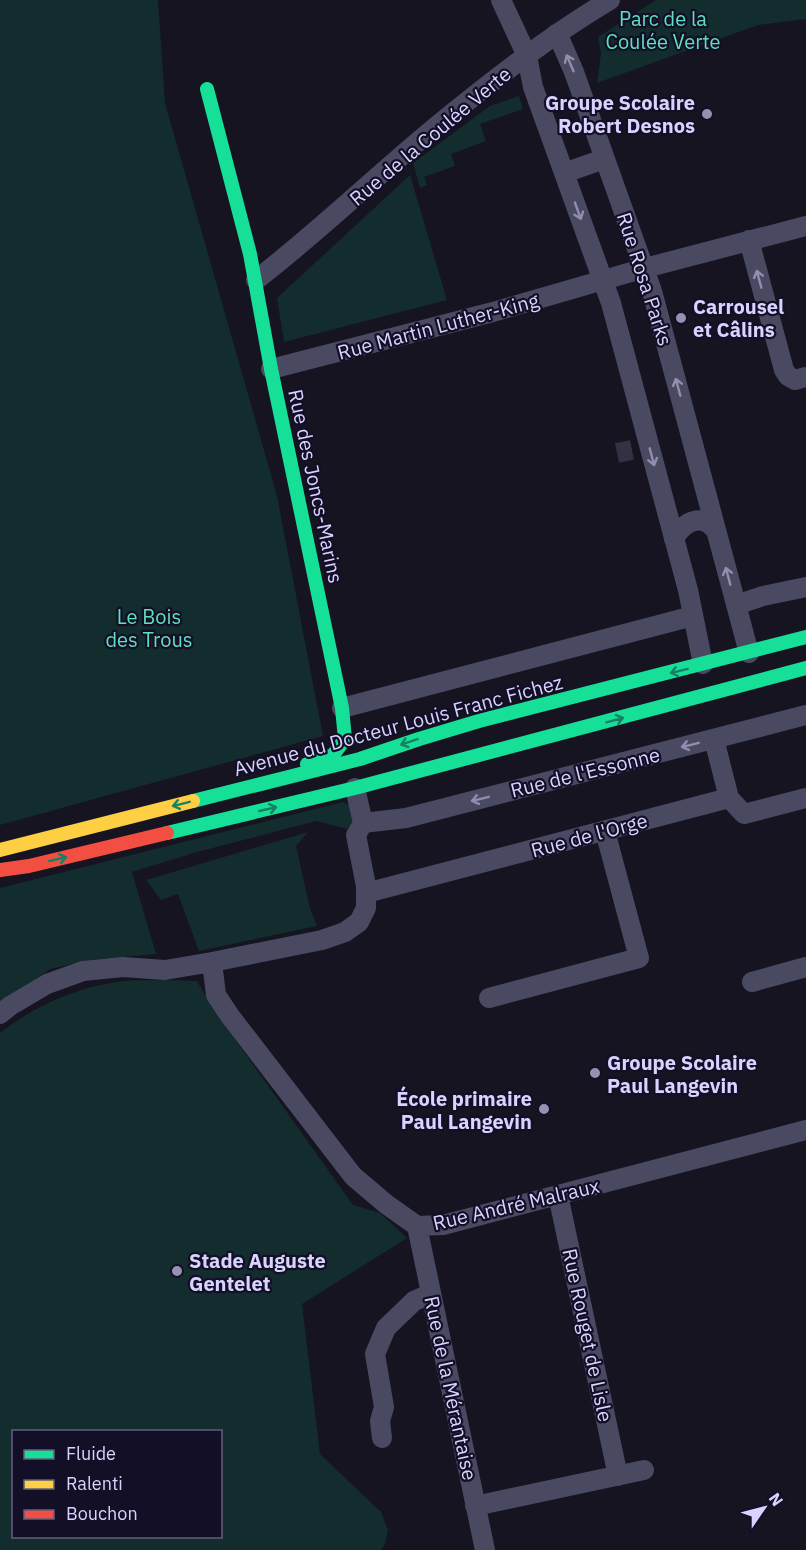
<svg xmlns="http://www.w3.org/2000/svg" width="806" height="1550" font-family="'IBM Plex Sans',sans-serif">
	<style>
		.green { fill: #132c2d; fill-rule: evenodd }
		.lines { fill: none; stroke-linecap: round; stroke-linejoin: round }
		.street-tunnel { stroke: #333142; stroke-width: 20; stroke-dasharray: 20 10; stroke-linecap: butt }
		.street { stroke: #4a4962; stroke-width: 20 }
		.fast { stroke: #16e098; stroke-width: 14 }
		.slow { stroke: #ffcf43; stroke-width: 14 }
		.jam { stroke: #f24e42; stroke-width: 14 }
		.oneway { stroke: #928eb0 }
		.oneway2 { stroke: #158265 }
		.poi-dot { fill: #9591b1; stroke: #130f26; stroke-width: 2 }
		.labels { text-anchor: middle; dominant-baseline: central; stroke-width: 4.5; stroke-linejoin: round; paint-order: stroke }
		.park-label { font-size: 20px; fill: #5fe0c0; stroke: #130f26 }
		.poi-label { font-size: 20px; font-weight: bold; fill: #d9d4ff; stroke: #130f26; text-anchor: start }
		.street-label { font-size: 20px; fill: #d9d4ff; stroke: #130f26 }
	</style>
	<rect width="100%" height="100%" fill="#161421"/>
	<path class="green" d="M 0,0 L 158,0 L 165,103 L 277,496 L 323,736 L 0,825 Z
		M 656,0 L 806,0 L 806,19 L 758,25 L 597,83 L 601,53 L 598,37 Z
		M 519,96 L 523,109 L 480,124 L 486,141 L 451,154 L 455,166 L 424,177 L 427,185 L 420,188 L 413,163 L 490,106 Z
		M 410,175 L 447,300 L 284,342 L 277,298 Z
		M 343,802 L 354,807 L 355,817 L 347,829 L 316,821 L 197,852 L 132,872 L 156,954 L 89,960 L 50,969 L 0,1005 L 0,888 Z
		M 308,832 L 296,846 L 310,908 L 317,926 L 199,951 L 178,894 L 161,900 L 146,880 Z
		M 164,980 L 197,981 L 212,1007 L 353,1205 L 380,1213 L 407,1238 L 302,1304 L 320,1454 L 381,1512 L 388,1530 L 385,1544 L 381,1550 L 0,1550 L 0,1033 C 36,1005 77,987 123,981 C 136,980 151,980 164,980 ZM 14,1432 L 220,1432 L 220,1536 L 14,1536 Z"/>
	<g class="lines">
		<path class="street-tunnel" d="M 617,453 L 632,450"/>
		<path class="street" d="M 501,0 L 527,56 L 533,87 L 611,303 L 688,590 L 703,664
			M 556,34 L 561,42 L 574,72 L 652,291 L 749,653
			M 564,173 L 604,159
			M 749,240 L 784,370 L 788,376 L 795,380 L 806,377
			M 256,280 C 321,230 380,172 444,120 C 497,77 551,35 610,0
			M 271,369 L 493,312 L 645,268 L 806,226
			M 674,539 C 680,527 694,515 708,523 C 711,525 713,528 716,530
			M 736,605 L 763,596 L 806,587
			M 342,708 L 693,616
			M 714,739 L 729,798
			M 363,823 L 406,818 L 806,715
			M 366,893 L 729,798 L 744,814 L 806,798
			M 212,962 L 216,995 L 230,1016 L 353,1176 L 386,1204 L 417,1226 L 443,1225 L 806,1130
			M 752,982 L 806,967
			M 489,998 L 639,958 L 605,831
			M 0,1014 L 10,1006 L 47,984 L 83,971 L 123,967 L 165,970 L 212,962 L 322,940 L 345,932 L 359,922 L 366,908 L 366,886 L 356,835 L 363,823 L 355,788
			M 558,1195 L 618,1476
			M 417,1226 L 485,1550
			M 382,1438 L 380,1421 L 384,1407 L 375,1354 L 386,1328 L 414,1301 L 423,1297 L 431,1296
			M 475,1506 L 644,1470"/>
		<path class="fast" d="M 207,89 L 250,254 L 271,369 L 342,708 L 345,739 L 333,755 L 307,764
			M 193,801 L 360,759 L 419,739 L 479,721 L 806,637
			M 167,833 L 355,788 L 806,668"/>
		<path class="slow" d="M 0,850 L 193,801"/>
		<path class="jam" d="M 0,870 L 29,866 L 167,833"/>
	</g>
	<defs><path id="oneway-shaft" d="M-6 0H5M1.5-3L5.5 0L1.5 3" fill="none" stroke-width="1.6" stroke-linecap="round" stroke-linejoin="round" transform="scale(1.5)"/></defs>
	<g class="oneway">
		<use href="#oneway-shaft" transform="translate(570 63) rotate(-113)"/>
		<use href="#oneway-shaft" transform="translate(578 211) rotate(70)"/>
		<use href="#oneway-shaft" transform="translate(759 279) rotate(-105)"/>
		<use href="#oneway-shaft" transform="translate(678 387) rotate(-105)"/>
		<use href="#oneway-shaft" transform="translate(652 457) rotate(75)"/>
		<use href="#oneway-shaft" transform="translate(728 576) rotate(-105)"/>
		<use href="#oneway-shaft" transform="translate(690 745) rotate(166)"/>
		<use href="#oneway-shaft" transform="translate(480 799) rotate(166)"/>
	</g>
	<g class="oneway2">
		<use href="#oneway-shaft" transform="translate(679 671) rotate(166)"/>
		<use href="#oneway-shaft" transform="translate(615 720) rotate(-15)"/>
		<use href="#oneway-shaft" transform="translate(409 742) rotate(161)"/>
		<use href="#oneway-shaft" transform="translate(181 804) rotate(166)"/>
		<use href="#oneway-shaft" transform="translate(268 809) rotate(-13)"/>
		<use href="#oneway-shaft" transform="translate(58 859) rotate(-13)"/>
	</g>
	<g class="poi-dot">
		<circle cx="707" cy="114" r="6"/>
		<circle cx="681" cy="318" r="6"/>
		<circle cx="595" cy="1073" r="6"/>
		<circle cx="544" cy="1109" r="6"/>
		<circle cx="177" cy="1271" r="6"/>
	</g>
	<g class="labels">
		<g class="park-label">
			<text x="663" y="18">Parc de la<tspan x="663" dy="23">Coulée Verte</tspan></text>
			<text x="149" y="616">Le Bois<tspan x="149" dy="23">des Trous</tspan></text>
		</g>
		<g class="poi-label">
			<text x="695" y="102" text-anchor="end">Groupe Scolaire<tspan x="695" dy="23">Robert Desnos</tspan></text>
			<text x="693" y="306">Carrousel<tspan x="693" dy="23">et Câlins</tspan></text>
			<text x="607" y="1062">Groupe Scolaire<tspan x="607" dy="23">Paul Langevin</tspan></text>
			<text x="532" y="1098" text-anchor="end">École primaire<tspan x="532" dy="23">Paul Langevin</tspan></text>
			<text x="189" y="1260">Stade Auguste<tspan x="189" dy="23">Gentelet</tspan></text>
		</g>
		<g class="street-label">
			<text transform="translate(430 136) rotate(-40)">Rue de la Coulée Verte</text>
			<text transform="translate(645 279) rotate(72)">Rue Rosa Parks</text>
			<text transform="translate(438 326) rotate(-15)">Rue Martin Luther-King</text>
			<text transform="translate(316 486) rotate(78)">Rue des Joncs-Marins</text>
			<text transform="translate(398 725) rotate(-15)">Avenue du Docteur Louis Franc Fichez</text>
			<text transform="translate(585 772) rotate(-14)">Rue de l'Essonne</text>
			<text transform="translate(589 835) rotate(-15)">Rue de l'Orge</text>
			<text transform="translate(516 1204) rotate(-13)">Rue André Malraux</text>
			<text transform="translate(588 1335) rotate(78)">Rue Rouget de Lisle</text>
			<text transform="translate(451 1388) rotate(78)">Rue de la Mérantaise</text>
		</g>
	</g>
	<rect x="12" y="1430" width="210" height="108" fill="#130f26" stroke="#625e7d" stroke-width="1.5"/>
	<rect x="24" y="1450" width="30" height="9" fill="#16e098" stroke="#625e7d" stroke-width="1.5"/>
	<text x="66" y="1460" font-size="18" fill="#d9d4ff">Fluide</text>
	<rect x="24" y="1480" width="30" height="9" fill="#ffcf43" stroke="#625e7d" stroke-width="1.5"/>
	<text x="66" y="1490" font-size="18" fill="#d9d4ff">Ralenti</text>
	<rect x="24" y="1510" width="30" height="9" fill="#f24e42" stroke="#625e7d" stroke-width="1.5"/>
	<text x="66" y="1520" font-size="18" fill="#d9d4ff">Bouchon</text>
	<g transform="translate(764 1508) rotate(55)" stroke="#130f26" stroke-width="4.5" paint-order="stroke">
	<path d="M0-4.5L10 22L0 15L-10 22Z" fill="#d9d4ff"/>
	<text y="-9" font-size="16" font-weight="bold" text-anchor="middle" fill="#d9d4ff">N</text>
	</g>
</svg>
